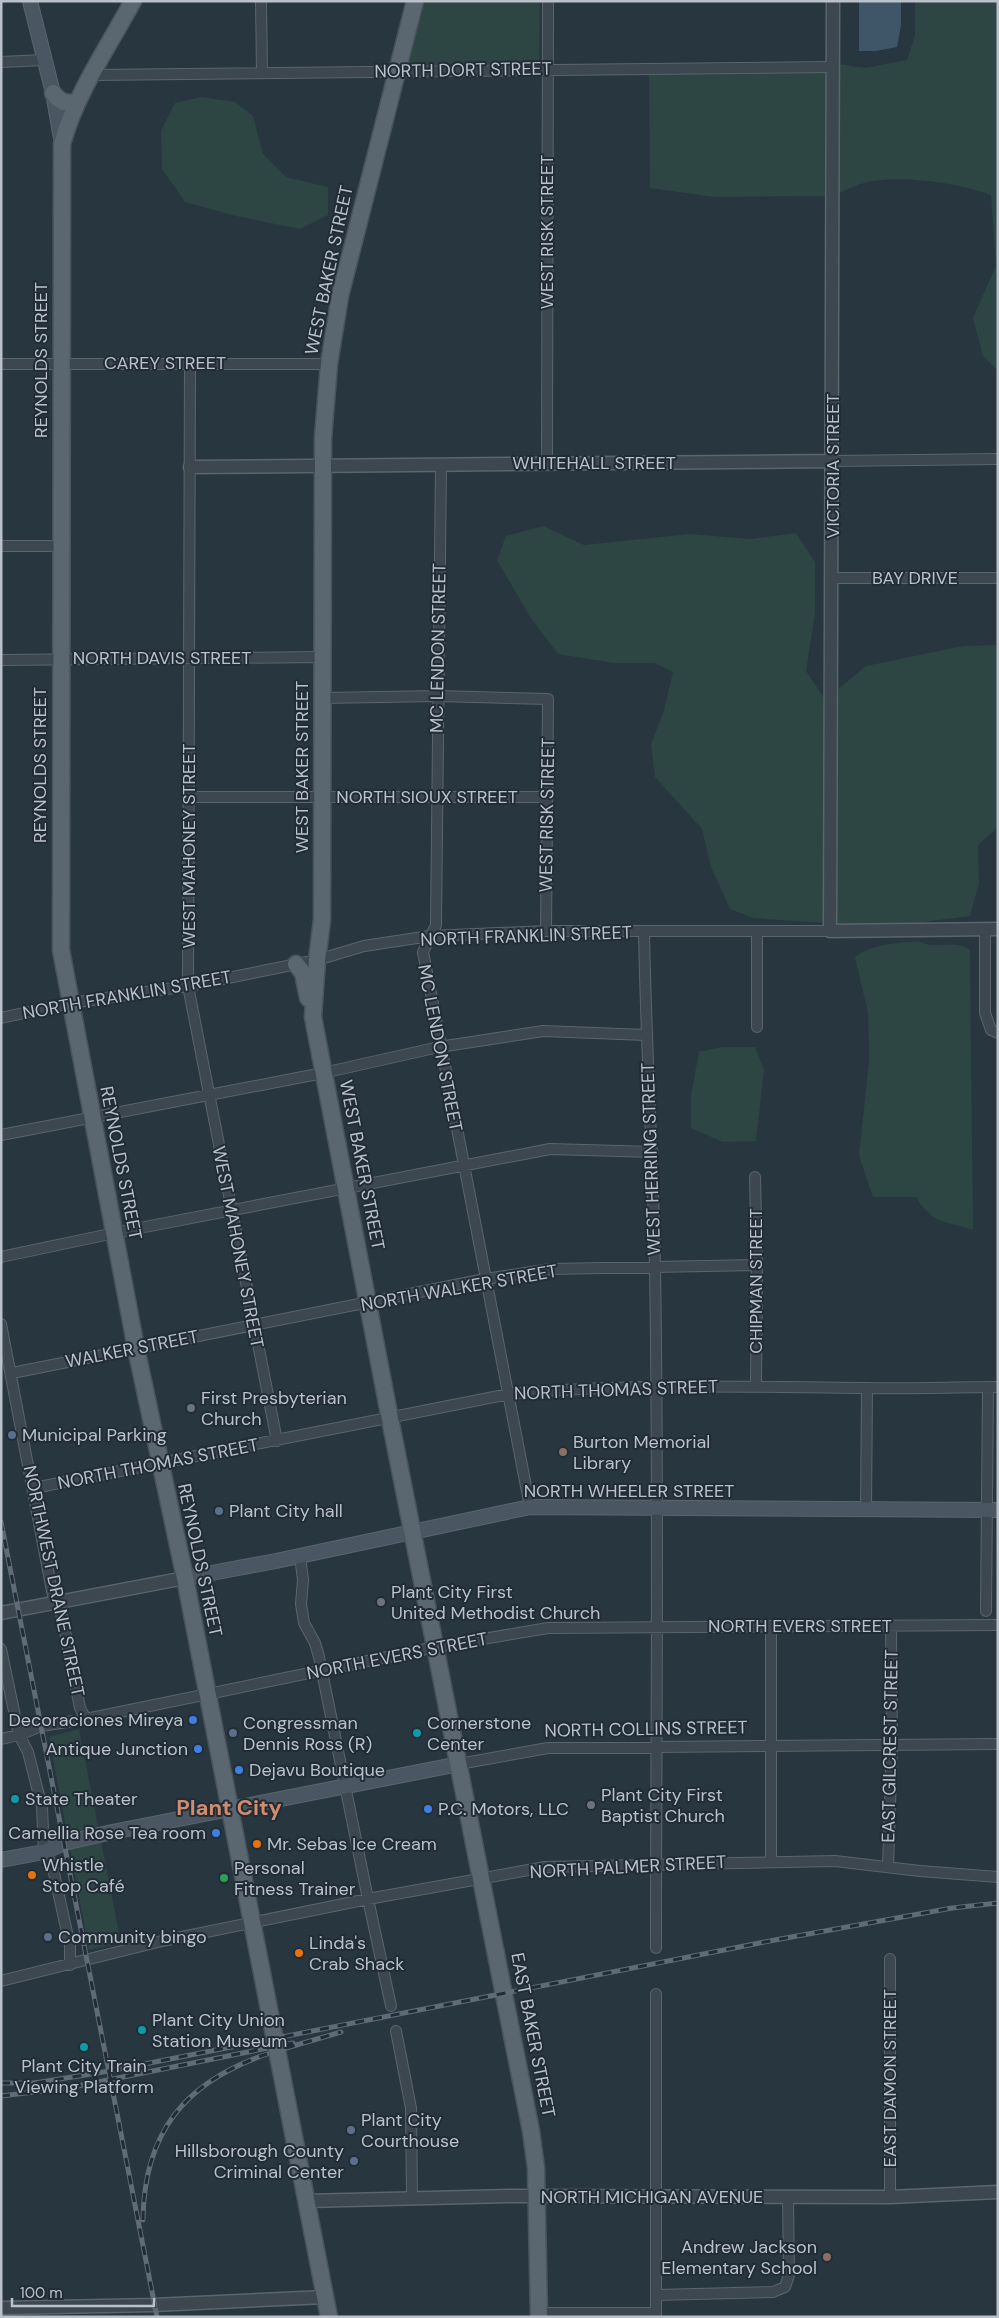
<svg xmlns="http://www.w3.org/2000/svg" width="999" height="2318" font-family="'DM Sans',sans-serif">
	<style>
		.green { fill: #2d4543 }
		.water { fill: #3f5668 }
		.lines { fill: none; stroke-linecap: round; stroke-linejoin: round }
		.minor-casing { stroke: #5a656d; stroke-width: 12 }
		.tertiary-casing { stroke: #5a656d; stroke-width: 15 }
		.secondary-casing { stroke: #5a656d; stroke-width: 16 }
		.primary-casing { stroke: #49535c; stroke-width: 19 }
		.minor { stroke: #3c4750; stroke-width: 10 }
		.tertiary { stroke: #3c4750; stroke-width: 12 }
		.secondary { stroke: #4a5763; stroke-width: 14 }
		.primary { stroke: #5a6670; stroke-width: 16 }
		.rail-casing { stroke: #5f6c77; stroke-width: 5 }
		.rail { stroke: #212c36; stroke-width: 3; stroke-dasharray: 9; stroke-linecap: butt }
		.worship-dot { fill: #6b7280; stroke: #212c36; stroke-width: 2 }
		.service-dot { fill: #5c6f8a; stroke: #212c36; stroke-width: 2 }
		.education-dot { fill: #8d6e63; stroke: #212c36; stroke-width: 2 }
		.shop-dot { fill: #3f7fe0; stroke: #212c36; stroke-width: 2 }
		.culture-dot { fill: #0f9aa8; stroke: #212c36; stroke-width: 2 }
		.food-dot { fill: #e8710a; stroke: #212c36; stroke-width: 2 }
		.leisure-dot { fill: #2e9e5b; stroke: #212c36; stroke-width: 2 }
		.labels { text-anchor: middle; dominant-baseline: central; stroke-width: 4; stroke-linejoin: round; paint-order: stroke }
		.street-label { font-size: 18px; fill: #b9c2ca; stroke: #212c36 }
		.poi-label { font-size: 18px; fill: #b9c2ca; stroke: #212c36; text-anchor: start }
		.district-label { font-size: 22px; font-weight: bold; fill: #cf8c6f; stroke: #212c36 }
	</style>
	<rect width="100%" height="100%" fill="#283640"/>
	<path class="green" d="M 421,1 L 540,1 L 539,64 L 404,66 Z
		M 915,1 L 998,1 L 998,371 L 983,356 L 973,318 L 996,266 L 991,195 C 954,183 910,176 872,181 C 861,183 849,189 839,193 L 838,64 L 865,68 L 907,60 L 915,35 Z
		M 827,72 L 828,196 L 715,197 L 650,188 L 649,73 Z
		M 202,97 L 235,102 L 253,116 L 263,154 L 286,177 L 328,187 L 328,215 L 300,229 L 236,216 L 185,202 L 162,169 L 161,131 L 175,103 Z
		M 543,526 L 584,545 L 690,534 L 750,539 L 796,533 L 815,562 L 815,614 L 806,671 L 825,699 L 824,923 L 753,918 L 730,909 L 711,867 L 702,829 L 655,777 L 651,744 L 664,710 L 673,672 L 654,663 L 613,663 L 558,654 L 530,617 L 497,560 L 506,536 Z
		M 998,645 L 998,827 L 978,845 L 979,883 L 970,916 L 894,926 L 835,924 L 837,690 L 866,666 L 963,646 Z
		M 918,941 C 937,951 953,938 970,950 L 973,1230 C 944,1220 933,1225 916,1197 L 873,1197 L 859,1155 L 869,1061 L 868,1013 L 855,957 C 871,944 898,943 918,941 Z
		M 722,1047 L 755,1047 L 764,1070 L 756,1141 L 723,1142 L 691,1128 L 691,1095 L 699,1052 Z
		M 79,1729 L 120,1938 L 110,1945 L 89,1950 L 49,1737 Z"/>
	<path class="water" d="M 859,1 L 901,1 L 901,25 L 897,47 L 876,51 L 859,51 Z"/>
	<g class="lines">
		<defs>
			<path id="minor" d="M 261,1 L 262,73
				M 1,62 L 44,60
				M 92,75 L 833,67
				M 190,363 L 188,986 L 277,1441
				M 1,364 L 329,364
				M 833,461 L 998,459
				M 547,463 L 548,1
				M 441,465 L 436,925 L 423,952 L 530,1507
				M 1,546 L 60,546
				M 832,578 L 998,578
				M 1,660 L 323,657
				M 322,698 L 438,696 L 548,699 L 546,931
				M 189,797 L 546,797
				M 985,929 L 985,1013 L 991,1030 L 998,1033
				M 644,932 C 646,1044 653,1157 655,1269 C 659,1495 656,1722 656,1948
				M 757,933 L 757,1027
				M 1,1018 L 71,1003 L 188,986 L 317,960 L 364,946 L 430,936 L 546,931 L 830,931
				M 1,1135 L 323,1073 L 439,1047 L 543,1031 L 646,1035
				M 755,1177 L 757,1265 L 756,1386
				M 1,1257 L 129,1230 L 550,1149 L 653,1152
				M 1,1324 L 52,1591 L 55,1603 L 62,1616 L 80,1708 L 86,1719
				M 12,1373 L 485,1279 L 551,1269 L 757,1265
				M 34,1488 L 509,1394 C 628,1383 746,1387 865,1388 C 909,1389 954,1387 998,1387
				M 866,1509 L 867,1388
				M 300,1556 L 303,1580 L 301,1604 L 304,1623 L 315,1643 L 319,1657 L 368,1899 L 391,2006
				M 986,1611 L 988,1387
				M 771,1626 L 771,1861
				M 1,1649 L 19,1735 L 28,1752 L 42,1807 L 44,1852 L 52,1864 L 70,1946 L 70,1965
				M 1,1739 L 19,1735 L 41,1726 L 86,1719 L 436,1647 L 548,1628 L 998,1625
				M 459,1764 L 548,1748 L 998,1744
				M 888,1866 L 892,1745 L 891,1625
				M 890,1959 L 890,2197
				M 1,1981 L 162,1941 L 368,1899 L 545,1867 L 835,1861 L 920,1871 L 998,1877
				M 656,1994 L 656,2317
				M 396,2031 L 411,2108 L 412,2198
				M 656,2295 L 773,2292 L 785,2287 L 789,2275 L 788,2196
				M 539,2313 L 656,2313"/>
			<path id="tertiary" d="M 833,1 L 830,931 L 998,929
				M 190,467 L 833,461
				M 1,1613 L 185,1578
				M 306,2201 L 512,2196 L 890,2197 L 998,2192
				M 1,2308 L 154,2305 L 325,2297"/>
			<path id="secondary" d="M 30,1 L 53,93 L 62,144
				M 185,1578 L 276,1561 L 530,1507 L 998,1510
				M 1,1860 L 44,1852 L 64,1843 L 112,1832 L 459,1764"/>
			<path id="primary" d="M 133,1 C 108,47 76,93 62,144 L 61,950 L 136,1348 L 185,1578 L 329,2317
				M 415,1 L 340,296 L 329,364 L 323,438 L 322,920 L 317,960 L 313,1017 L 390,1419 L 531,2131 L 536,2168 L 539,2317
				M 53,93 C 60,102 66,105 78,101
				M 296,964 L 303,973 L 308,998"/>
		</defs>
		<use href="#minor" class="minor-casing"/>
		<use href="#tertiary" class="tertiary-casing"/>
		<use href="#secondary" class="secondary-casing"/>
		<use href="#primary" class="primary-casing"/>
		<use href="#minor" class="minor"/>
		<use href="#tertiary" class="tertiary"/>
		<use href="#secondary" class="secondary"/>
		<use href="#primary" class="primary"/>
		<defs>
			<path id="rail" d="M 1,1522 L 157,2317
				M 286,2048 L 341,2032
				M 1,2083 L 35,2083 L 109,2071 L 775,1940 L 952,1908 L 998,1903
				M 1,2096 L 68,2088 L 293,2043
				M 143,2220 C 144,2132 185,2082 267,2054"/>
		</defs>
		<use href="#rail" class="rail-casing"/>
		<use href="#rail" class="rail"/>
	</g>
	<g class="worship-dot">
		<circle cx="191" cy="1408" r="5"/>
		<circle cx="381" cy="1602" r="5"/>
		<circle cx="591" cy="1805" r="5"/>
	</g>
	<g class="service-dot">
		<circle cx="12" cy="1435" r="5"/>
		<circle cx="219" cy="1511" r="5"/>
		<circle cx="233" cy="1733" r="5"/>
		<circle cx="48" cy="1937" r="5"/>
		<circle cx="351" cy="2130" r="5"/>
		<circle cx="354" cy="2161" r="5"/>
	</g>
	<g class="education-dot">
		<circle cx="563" cy="1452" r="5"/>
		<circle cx="827" cy="2257" r="5"/>
	</g>
	<g class="shop-dot">
		<circle cx="193" cy="1720" r="5"/>
		<circle cx="198" cy="1749" r="5"/>
		<circle cx="239" cy="1770" r="5"/>
		<circle cx="428" cy="1809" r="5"/>
		<circle cx="216" cy="1833" r="5"/>
	</g>
	<g class="culture-dot">
		<circle cx="417" cy="1733" r="5"/>
		<circle cx="15" cy="1799" r="5"/>
		<circle cx="142" cy="2030" r="5"/>
		<circle cx="84" cy="2047" r="5"/>
	</g>
	<g class="food-dot">
		<circle cx="257" cy="1844" r="5"/>
		<circle cx="32" cy="1875" r="5"/>
		<circle cx="299" cy="1953" r="5"/>
	</g>
	<circle class="leisure-dot" cx="224" cy="1878" r="5"/>
	<g class="labels">
		<g class="street-label">
			<text transform="translate(463 70) rotate(-1)">NORTH DORT STREET</text>
			<text transform="translate(547 232) rotate(-90)">WEST RISK STREET</text>
			<text transform="translate(329 270) rotate(-78)">WEST BAKER STREET</text>
			<text transform="translate(41 360) rotate(-90)">REYNOLDS STREET</text>
			<text x="165" y="363">CAREY STREET</text>
			<text x="594" y="463">WHITEHALL STREET</text>
			<text transform="translate(833 466) rotate(-90)">VICTORIA STREET</text>
			<text x="915" y="578">BAY DRIVE</text>
			<text transform="translate(438 648) rotate(-89)">MC LENDON STREET</text>
			<text x="162" y="658">NORTH DAVIS STREET</text>
			<text transform="translate(40 765) rotate(-90)">REYNOLDS STREET</text>
			<text transform="translate(302 767) rotate(-90)">WEST BAKER STREET</text>
			<text x="427" y="797">NORTH SIOUX STREET</text>
			<text transform="translate(547 815) rotate(-89)">WEST RISK STREET</text>
			<text transform="translate(189 846) rotate(-90)">WEST MAHONEY STREET</text>
			<text transform="translate(526 936) rotate(-2)">NORTH FRANKLIN STREET</text>
			<text transform="translate(127 995) rotate(-10)">NORTH FRANKLIN STREET</text>
			<text transform="translate(440 1048) rotate(79)">MC LENDON STREET</text>
			<text transform="translate(651 1159) rotate(-92)">WEST HERRING STREET</text>
			<text transform="translate(121 1163) rotate(79)">REYNOLDS STREET</text>
			<text transform="translate(362 1165) rotate(79)">WEST BAKER STREET</text>
			<text transform="translate(238 1247) rotate(79)">WEST MAHONEY STREET</text>
			<text transform="translate(756 1281) rotate(-90)">CHIPMAN STREET</text>
			<text transform="translate(459 1288) rotate(-10)">NORTH WALKER STREET</text>
			<text transform="translate(132 1349) rotate(-11)">WALKER STREET</text>
			<text transform="translate(616 1390) rotate(-2)">NORTH THOMAS STREET</text>
			<text transform="translate(158 1464) rotate(-11)">NORTH THOMAS STREET</text>
			<text x="629" y="1491">NORTH WHEELER STREET</text>
			<text transform="translate(200 1560) rotate(78)">REYNOLDS STREET</text>
			<text transform="translate(54 1581) rotate(78)">NORTHWEST DRANE STREET</text>
			<text x="800" y="1626">NORTH EVERS STREET</text>
			<text transform="translate(397 1656) rotate(-11)">NORTH EVERS STREET</text>
			<text transform="translate(646 1729) rotate(-1)">NORTH COLLINS STREET</text>
			<text transform="translate(890 1746) rotate(-89)">EAST GILCREST STREET</text>
			<text transform="translate(628 1867) rotate(-3)">NORTH PALMER STREET</text>
			<text transform="translate(533 2035) rotate(79)">EAST BAKER STREET</text>
			<text transform="translate(890 2078) rotate(-90)">EAST DAMON STREET</text>
			<text x="652" y="2197">NORTH MICHIGAN AVENUE</text>
		</g>
		<g class="poi-label">
			<text x="201" y="1398">First Presbyterian<tspan x="201" dy="21">Church</tspan></text>
			<text x="22" y="1435">Municipal Parking</text>
			<text x="573" y="1442">Burton Memorial<tspan x="573" dy="21">Library</tspan></text>
			<text x="229" y="1511">Plant City hall</text>
			<text x="391" y="1592">Plant City First<tspan x="391" dy="21">United Methodist Church</tspan></text>
			<text x="183" y="1720" text-anchor="end">Decoraciones Mireya</text>
			<text x="243" y="1723">Congressman<tspan x="243" dy="21">Dennis Ross (R)</tspan></text>
			<text x="427" y="1723">Cornerstone<tspan x="427" dy="21">Center</tspan></text>
			<text x="188" y="1749" text-anchor="end">Antique Junction</text>
			<text x="249" y="1770">Dejavu Boutique</text>
			<text x="601" y="1795">Plant City First<tspan x="601" dy="21">Baptist Church</tspan></text>
			<text x="25" y="1799">State Theater</text>
			<text x="438" y="1809">P.C. Motors, LLC</text>
			<text x="206" y="1833" text-anchor="end">Camellia Rose Tea room</text>
			<text x="267" y="1844">Mr. Sebas Ice Cream</text>
			<text x="42" y="1865">Whistle<tspan x="42" dy="21">Stop Café</tspan></text>
			<text x="234" y="1868">Personal<tspan x="234" dy="21">Fitness Trainer</tspan></text>
			<text x="58" y="1937">Community bingo</text>
			<text x="309" y="1943">Linda's<tspan x="309" dy="21">Crab Shack</tspan></text>
			<text x="152" y="2020">Plant City Union<tspan x="152" dy="21">Station Museum</tspan></text>
			<text x="84" y="2066" text-anchor="middle">Plant City Train<tspan x="84" dy="21">Viewing Platform</tspan></text>
			<text x="361" y="2120">Plant City<tspan x="361" dy="21">Courthouse</tspan></text>
			<text x="344" y="2151" text-anchor="end">Hillsborough County<tspan x="344" dy="21">Criminal Center</tspan></text>
			<text x="817" y="2247" text-anchor="end">Andrew Jackson<tspan x="817" dy="21">Elementary School</tspan></text>
		</g>
		<g class="district-label">
			<text x="229" y="1807">Plant City</text>
		</g>
	</g>
	<rect width="999" height="2318" fill="none" stroke="#b9c2ca" stroke-width="5"/>
	<path d="M12 2298v8h142v-8" fill="none" stroke="#b9c2ca" stroke-width="2.5"/>
	<text x="20" y="2298" font-size="15" fill="#b9c2ca" stroke="#212c36" stroke-width="4" paint-order="stroke">100 m</text>
</svg>
